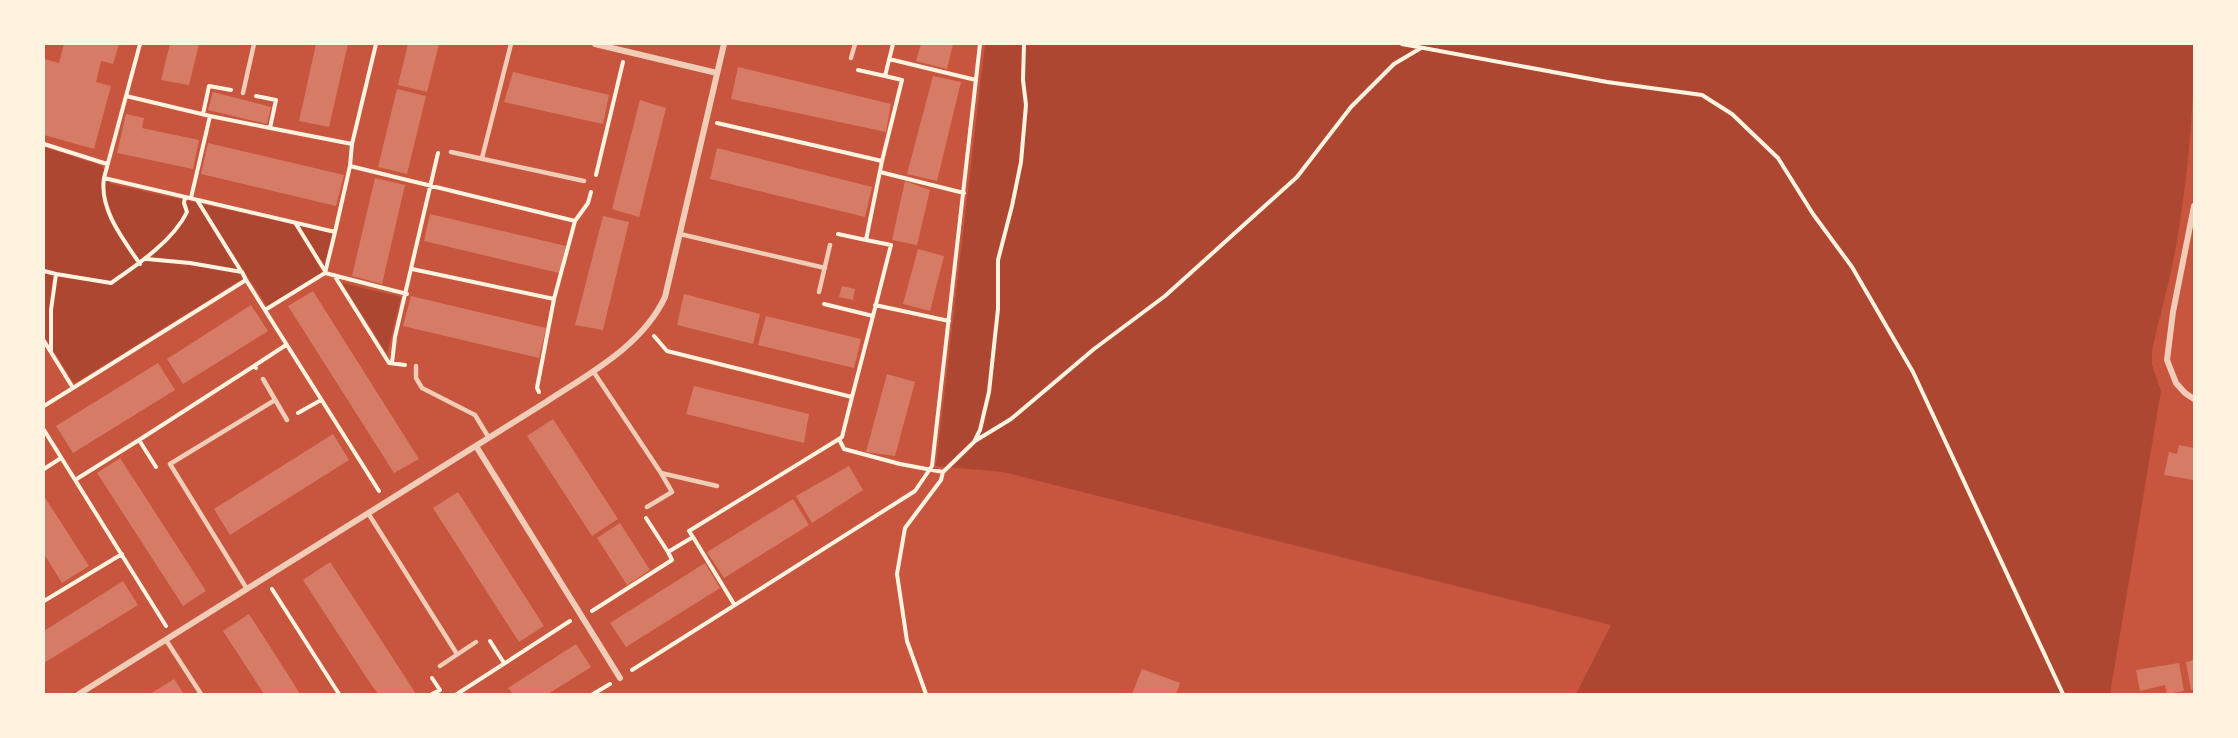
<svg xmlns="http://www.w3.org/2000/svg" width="2238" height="738" font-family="'PT Sans',sans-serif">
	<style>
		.green { fill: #ae4732 }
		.building { fill: #d67c66 }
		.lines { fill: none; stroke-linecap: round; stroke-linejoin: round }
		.path { stroke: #fff3e0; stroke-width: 4 }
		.service { stroke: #f1ccb7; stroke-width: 4.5 }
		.minor { stroke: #f1ccb7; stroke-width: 6 }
	</style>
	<rect width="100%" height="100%" fill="#c8553d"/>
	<path class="green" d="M 985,44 L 2194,44 C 2194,115 2187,187 2174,257 C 2168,288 2159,319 2152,350 L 2152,365 L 2161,391 L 2110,694 L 1576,694 L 1611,625 L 1003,472 L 936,466 Z
		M 44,147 L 102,166 L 111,184 L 333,233 L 323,272 L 267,306 L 247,276 L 77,382 L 73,382 L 44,336 Z
		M 342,283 L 401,297 L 387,354 Z"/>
	<path class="building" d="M 64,44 L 119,44 L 113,64 L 101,61 L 96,82 L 111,86 L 94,149 L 44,135 L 44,59 L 59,63 Z
		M 170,44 L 199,44 L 189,85 L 161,80 Z
		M 316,44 L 348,44 L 329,127 L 299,121 Z
		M 408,44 L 439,44 L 427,92 L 398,85 Z
		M 921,44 L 953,44 L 947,69 L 916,61 Z
		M 738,67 L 891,104 L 886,132 L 731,99 Z
		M 513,72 L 609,95 L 603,124 L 504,102 Z
		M 933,76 L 961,82 L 937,181 L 907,174 Z
		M 397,89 L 426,96 L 407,174 L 378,167 Z
		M 213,92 L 271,107 L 267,124 L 208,110 Z
		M 640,100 L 666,108 L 639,217 L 612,209 Z
		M 126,114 L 144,118 L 142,128 L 199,140 L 193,169 L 117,153 Z
		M 208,143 L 344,175 L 336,206 L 201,174 Z
		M 717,148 L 872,187 L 865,217 L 710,179 Z
		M 375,178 L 405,185 L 382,284 L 352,276 Z
		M 905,181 L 930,190 L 917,245 L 892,240 Z
		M 430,214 L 566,246 L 559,273 L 424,241 Z
		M 603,216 L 629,222 L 603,330 L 575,325 Z
		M 918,249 L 944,256 L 930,311 L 903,304 Z
		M 842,286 L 855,289 L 853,300 L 839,297 Z
		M 313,291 L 419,459 L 394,473 L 288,306 Z
		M 684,294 L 760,314 L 753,344 L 677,325 Z
		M 411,296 L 546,328 L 539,358 L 403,326 Z
		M 251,305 L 268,331 L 183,384 L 167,359 Z
		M 766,316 L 861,339 L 854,368 L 758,345 Z
		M 158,363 L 175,390 L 73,453 L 56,426 Z
		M 887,374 L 915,382 L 895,456 L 866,452 Z
		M 694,386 L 809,414 L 804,443 L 686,414 Z
		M 553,419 L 618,519 L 592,536 L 527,436 Z
		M 333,434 L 349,460 L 230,535 L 214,509 Z
		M 2179,445 L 2194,448 L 2194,480 L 2164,475 L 2169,452 L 2177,454 Z
		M 120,458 L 206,591 L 183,606 L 97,473 Z
		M 849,466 L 863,490 L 812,523 L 796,496 Z
		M 458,492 L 544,626 L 519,642 L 433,508 Z
		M 44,496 L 89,566 L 62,583 L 44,554 Z
		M 793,499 L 809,525 L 724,578 L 707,552 Z
		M 620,523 L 650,570 L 627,585 L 597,538 Z
		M 330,562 L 374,629 L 416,694 L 378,694 L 368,680 L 303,580 Z
		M 705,563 L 720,588 L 626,647 L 610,623 Z
		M 123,581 L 138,605 L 44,663 L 44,631 Z
		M 249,614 L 292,681 L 300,694 L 264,694 L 223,631 Z
		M 576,644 L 591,667 L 548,694 L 513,694 L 508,688 Z
		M 2194,660 L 2194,689 L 2191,690 L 2186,662 Z
		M 2179,663 L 2184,691 L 2167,694 L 2165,685 L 2140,691 L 2136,670 Z
		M 1142,669 L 1180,683 L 1176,694 L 1132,694 Z
		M 174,679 L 184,694 L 150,694 Z"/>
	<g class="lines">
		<path class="path" d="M 140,44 L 104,178 L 335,232 L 325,273 L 265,310
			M 1402,44 L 1607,82 L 1702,95 L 1732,114 L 1778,158 L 1813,214 L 1852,267 L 1913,372 L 2063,694
			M 889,59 L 976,80
			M 858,70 L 885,76 L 893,44
			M 126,96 L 210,116
			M 256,96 L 276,100 L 270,128 L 352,144 L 350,166
			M 203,114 L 209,86 L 231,90
			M 717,123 L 882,161 L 866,240 L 891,245 L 873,316
			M 44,144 L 107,164
			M 352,144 L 376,44
			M 882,161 L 902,80 L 885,76
			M 880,172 L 964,193
			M 596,175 L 623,62
			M 104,178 C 99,209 123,239 140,264
			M 191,198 L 210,116 L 270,128
			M 197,200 L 241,271
			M 296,224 L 325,271
			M 335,232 L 350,166 L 575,221
			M 838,234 L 866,240
			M 147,259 L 190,263 L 242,272 L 246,280
			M 412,269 L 554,299 L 575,221 L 588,203 L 591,192
			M 44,271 L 56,274 L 111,283 C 137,265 173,241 187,212 L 184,203 L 185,197
			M 325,273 L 407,294
			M 334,275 L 389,363 L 405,365
			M 824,304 L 873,316 L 852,397
			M 875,305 L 949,321
			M 654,336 L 667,351 L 852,397 L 842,437 L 839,439
			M 44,341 L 73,388 L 246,280 L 379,491
			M 51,351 L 51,310 L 56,274
			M 392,363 L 395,337 L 438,153
			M 256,368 L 254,366 L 286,345
			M 539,392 L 537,388 L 554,299
			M 44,406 L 73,388
			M 298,413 L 321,400
			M 44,430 L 166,626
			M 139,440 L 254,366
			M 975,440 L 980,430 L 989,392 L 998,309 L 998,260 L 1012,206 L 1021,162 L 1026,105 L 1023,80 L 1024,44
			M 44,469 L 61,458
			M 75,480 L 139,440 L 156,467
			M 646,518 L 668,552 L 693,537 L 734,604
			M 693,537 L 689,531 L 839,439 L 844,449 L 900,464 L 943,472
			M 272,589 L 339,694
			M 44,601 L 122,554
			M 592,611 L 672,560 L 668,552
			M 490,641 L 504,663
			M 632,670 L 915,491 L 932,466 L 980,44
			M 432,694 L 440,690 L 432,678
			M 457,694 L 570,621
			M 593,694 L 610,684
			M 926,694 L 907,641 L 897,574 L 905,528 L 941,480 L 943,472 L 975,441 L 1011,419 L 1094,349 L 1165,296 L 1297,177 L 1351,107 L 1394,64 L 1421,48"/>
		<path class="service" d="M 851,58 L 855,44
			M 243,93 L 254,44
			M 451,152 L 584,181
			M 482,158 L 511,44
			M 680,234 L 825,268
			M 819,292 L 830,245
			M 416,366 L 416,378 L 422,388 L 475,415 L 489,438
			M 593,371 L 661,473
			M 263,379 L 287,420
			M 647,507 L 672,492 L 661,473 L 717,486
			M 368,513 L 457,654
			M 247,589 L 170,464 L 275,400
			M 166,640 L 201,694
			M 440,666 L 476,642"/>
		<path class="minor" d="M 595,44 L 717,73
			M 2194,206 L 2173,312 L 2167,360 L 2176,383 L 2185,393 L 2194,399
			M 476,446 L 620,678
			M 79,694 L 546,402 C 590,373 642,346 665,297 L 724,44"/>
	</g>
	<rect width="2238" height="738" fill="none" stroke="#fff3e0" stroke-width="90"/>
</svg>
